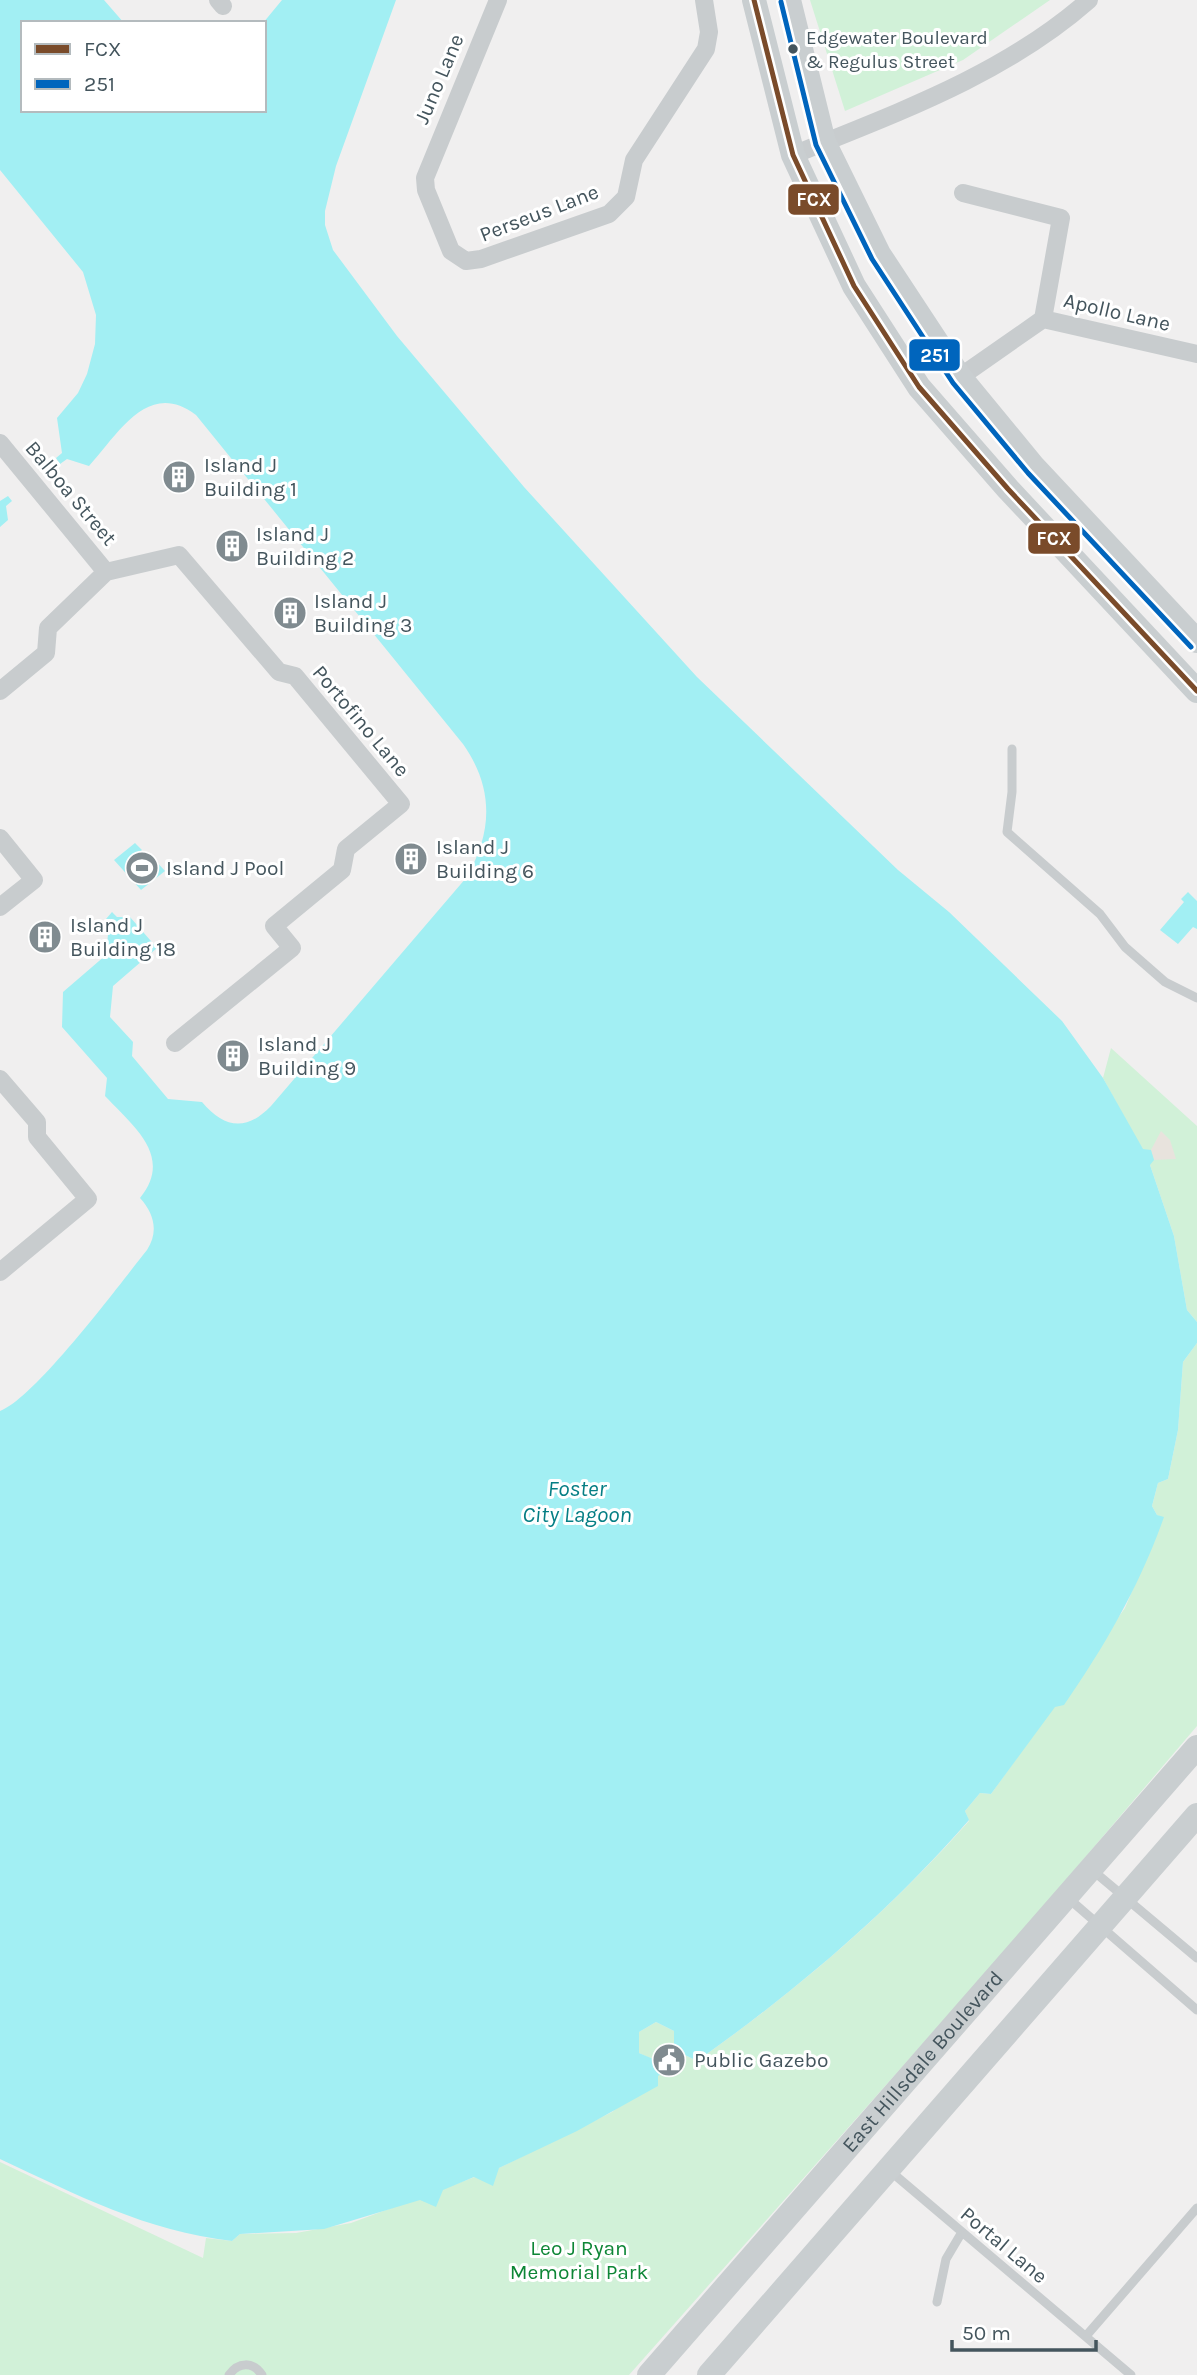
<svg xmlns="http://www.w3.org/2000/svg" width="1197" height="2375" font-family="Karla,sans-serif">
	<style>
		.green { fill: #d1f1d8 }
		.sand { fill: #e8e3dd }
		.water { fill: #a2eff3 }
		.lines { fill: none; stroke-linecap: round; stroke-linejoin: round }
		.lane { stroke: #c8ccce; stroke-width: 9 }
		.street { stroke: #c8ccce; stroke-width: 18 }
		.secondary { stroke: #c9ced0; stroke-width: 24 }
		.bus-1-casing { stroke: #fff; stroke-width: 10 }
		.bus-2-casing { stroke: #fff; stroke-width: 10 }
		.bus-1 { stroke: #7a4b2a; stroke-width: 5 }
		.bus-2 { stroke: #0065bd; stroke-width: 5 }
		.bus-dot { fill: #44555d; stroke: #fff; stroke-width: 2.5 }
		.labels { text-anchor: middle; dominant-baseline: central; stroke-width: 6; stroke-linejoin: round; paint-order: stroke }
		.bus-label { font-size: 19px; fill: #44555d; stroke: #fff; text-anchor: start }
		.street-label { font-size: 21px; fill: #44555d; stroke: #fff }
		.poi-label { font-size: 21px; fill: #44555d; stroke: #fff; text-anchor: start }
		.park-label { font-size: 21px; fill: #0d8636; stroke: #fff }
		.water-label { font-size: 23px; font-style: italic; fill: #057e84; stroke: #fff }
		.line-badge { stroke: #fff; stroke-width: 2.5 }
		.badge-label { font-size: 19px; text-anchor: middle; font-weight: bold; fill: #fff }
	</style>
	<rect width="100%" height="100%" fill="#f0efef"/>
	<path class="green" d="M 810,0 L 1050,0 L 963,60 L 845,111 Z
		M 1111,1048 L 1197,1126 L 1197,1322 L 1187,1310 L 1174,1236 L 1150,1165 L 1103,1078 Z
		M 1197,1343 L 1197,1726 L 1019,1935 L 629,2375 L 0,2375 L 0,2162 L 203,2258 L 206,2238 L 232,2241 L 240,2234 L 296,2233 L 351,2223 L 499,2168 L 612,2112 L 658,2076 L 661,2060 L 658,2062 L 639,2053 L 639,2032 L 656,2022 L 674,2031 L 678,2062 L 685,2055 L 697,2061 C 797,1990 888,1913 969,1821 L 965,1811 L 980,1793 L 991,1794 L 1125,1608 L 1163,1518 L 1157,1515 L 1152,1506 L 1158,1483 L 1168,1479 L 1178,1430 L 1183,1362 Z"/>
	<path class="sand" d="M 1161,1131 L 1170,1140 L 1176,1159 L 1154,1160 L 1151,1150 Z"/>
	<path class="water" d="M 0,0 L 104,0 L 124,23 L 23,23 L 23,110 L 264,110 L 263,23 L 282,0 L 396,0 L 336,166 L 325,211 L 325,225 L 333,250 L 397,336 L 524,487 L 697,677 L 898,870 L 949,912 L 1062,1021 L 1103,1078 L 1143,1149 L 1151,1150 L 1154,1160 L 1150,1165 L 1174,1236 L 1187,1310 L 1197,1322 L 1197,1343 L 1183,1362 L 1178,1430 L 1168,1479 L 1158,1483 L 1152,1506 L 1157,1515 L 1164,1517 C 1140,1585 1105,1646 1064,1705 L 1055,1707 L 991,1794 L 980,1793 L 965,1811 L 969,1820 C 888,1913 797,1990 697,2061 L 685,2055 L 677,2062 L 671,2053 L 674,2050 L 674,2031 L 656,2022 L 639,2032 L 639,2053 L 658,2061 L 662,2059 L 667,2070 L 658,2076 L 658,2086 L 577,2131 L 499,2168 L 493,2186 L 474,2177 L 443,2190 L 436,2207 L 420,2200 L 324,2229 L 240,2234 L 232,2241 C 146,2231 77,2195 0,2159 L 0,1411 C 35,1398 119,1285 147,1250 C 159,1232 154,1213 140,1198 C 174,1156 133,1126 105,1096 L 107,1078 L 62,1027 L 63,992 L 106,955 L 109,924 L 106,919 L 112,912 L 117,917 L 130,917 L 157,948 L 113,986 L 110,1017 L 133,1042 L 132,1056 L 168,1099 L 202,1102 C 224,1128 246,1132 271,1106 L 466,878 C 493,832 494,788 463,744 L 196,415 C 148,379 119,433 89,466 L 67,459 L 60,464 L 56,458 L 62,453 L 57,418 L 78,393 L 87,374 L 95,344 L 96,315 L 83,272 L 0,170 Z
		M 8,496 L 12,501 L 6,506 L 8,520 L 0,527 L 0,501 Z
		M 135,843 L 142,850 L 135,857 L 138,865 L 148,865 L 154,859 L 165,871 L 141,890 L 114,860 Z
		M 1188,892 L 1197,901 L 1197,929 L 1193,927 L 1178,944 L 1160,930 L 1184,902 L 1181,899 Z"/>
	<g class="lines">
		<path class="lane" d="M 1012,749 L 1012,792 L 1007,832 L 1100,914 L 1125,947 L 1165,982 L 1197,998
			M 1091,1869 L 1197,1958
			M 1068,1898 L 1197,2010
			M 889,2170 L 1131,2375
			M 937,2302 L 946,2259 L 962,2232
			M 1086,2336 L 1197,2208
			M 229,2375 C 238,2362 253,2361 262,2375"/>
		<path class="street" d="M 218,0 L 223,6
			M 498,0 L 425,178 L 426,190 L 451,251 L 466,261 L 481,259 L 609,214 L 626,197 L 634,160 L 706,49 L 709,32 L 704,0
			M 793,155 C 896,113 1004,75 1089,0
			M 963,193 L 1061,218 L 1043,319
			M 960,377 L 1043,319 L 1197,354
			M 0,443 L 106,572
			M 106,572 L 179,555 L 279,672 L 295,676 L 401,804 L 346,849 L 342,870 L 274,926 L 292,948 L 175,1043
			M 0,691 L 46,653 L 48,628 L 106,572
			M 0,838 L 34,880 L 0,907
			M 0,1079 L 37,1122 L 37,1137 L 88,1199 L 0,1272"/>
		<g class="secondary">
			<path d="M 754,0 L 793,155 L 854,286 L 919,387 L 1008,489 L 1197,691"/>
			<path d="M 789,0 L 824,142 L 879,254 L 960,377 L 1034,467 L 1197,641"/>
			<path id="s1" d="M 649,2375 L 1197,1747"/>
			<path d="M 709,2375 L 1197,1815"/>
		</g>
		<defs>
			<path id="bus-1" d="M 754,0 L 793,155 L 854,286 L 919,387 L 1008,489 L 1197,691"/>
			<path id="bus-2" d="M 781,2 L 816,145 L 872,259 L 953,383 L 1028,473 L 1191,647"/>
		</defs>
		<use href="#bus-1" class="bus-1-casing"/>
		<use href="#bus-2" class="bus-2-casing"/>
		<use href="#bus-1" class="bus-1"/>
		<use href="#bus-2" class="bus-2"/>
	</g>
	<defs>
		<symbol id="building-disc" viewBox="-11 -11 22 22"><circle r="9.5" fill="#808b90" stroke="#fff"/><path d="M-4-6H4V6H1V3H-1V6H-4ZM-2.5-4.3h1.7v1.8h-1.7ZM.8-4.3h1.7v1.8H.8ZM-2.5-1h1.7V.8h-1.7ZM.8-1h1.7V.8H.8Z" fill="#fff"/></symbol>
		<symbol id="stadium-disc" viewBox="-11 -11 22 22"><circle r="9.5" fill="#808b90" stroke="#fff"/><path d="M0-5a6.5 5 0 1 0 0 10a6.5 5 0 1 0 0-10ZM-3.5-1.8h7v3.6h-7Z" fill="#fff"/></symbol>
		<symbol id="civic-disc" viewBox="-11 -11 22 22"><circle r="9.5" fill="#808b90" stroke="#fff"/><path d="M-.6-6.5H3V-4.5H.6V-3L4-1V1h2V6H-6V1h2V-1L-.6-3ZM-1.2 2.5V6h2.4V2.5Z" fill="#fff"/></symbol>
	</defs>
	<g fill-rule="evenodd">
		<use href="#building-disc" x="160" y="458" width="38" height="38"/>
		<use href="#building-disc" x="213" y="527" width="38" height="38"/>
		<use href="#building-disc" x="271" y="594" width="38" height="38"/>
		<use href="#building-disc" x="392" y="840" width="38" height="38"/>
		<use href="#stadium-disc" x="123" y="849" width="38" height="38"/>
		<use href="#building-disc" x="26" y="918" width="38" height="38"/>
		<use href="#building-disc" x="214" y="1037" width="38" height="38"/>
		<use href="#civic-disc" x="650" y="2041" width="38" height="38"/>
	</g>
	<circle class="bus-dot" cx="793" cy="49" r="6"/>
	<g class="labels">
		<g class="bus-label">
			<text x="806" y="38">Edgewater Boulevard<tspan x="806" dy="24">&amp; Regulus Street</tspan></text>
		</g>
		<g class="street-label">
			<text transform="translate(439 79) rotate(-67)">Juno Lane</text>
			<text transform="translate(539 213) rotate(-21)">Perseus Lane</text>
			<text transform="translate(1117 312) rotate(13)">Apollo Lane</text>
			<text transform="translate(71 493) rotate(50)">Balboa Street</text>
			<text transform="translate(361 721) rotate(50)">Portofino Lane</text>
			<text stroke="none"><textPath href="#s1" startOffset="416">East Hillsdale Boulevard</textPath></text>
			<text transform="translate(1004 2245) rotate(40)">Portal Lane</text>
		</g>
		<g class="poi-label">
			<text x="204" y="465">Island J<tspan x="204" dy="24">Building 1</tspan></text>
			<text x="256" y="534">Island J<tspan x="256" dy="24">Building 2</tspan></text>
			<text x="314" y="601">Island J<tspan x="314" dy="24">Building 3</tspan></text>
			<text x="436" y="847">Island J<tspan x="436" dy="24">Building 6</tspan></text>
			<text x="166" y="868">Island J Pool</text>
			<text x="70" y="925">Island J<tspan x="70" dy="24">Building 18</tspan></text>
			<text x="258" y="1044">Island J<tspan x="258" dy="24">Building 9</tspan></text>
			<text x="694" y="2060">Public Gazebo</text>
		</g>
		<g class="park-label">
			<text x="579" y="2248">Leo J Ryan<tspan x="579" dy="24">Memorial Park</tspan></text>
		</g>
		<g class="water-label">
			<text x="577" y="1488">Foster<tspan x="577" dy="26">City Lagoon</tspan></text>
		</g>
	</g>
	<g class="line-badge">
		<rect x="787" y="183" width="53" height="33" rx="7" fill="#7a4b2a"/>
		<rect x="908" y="338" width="53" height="34" rx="7" fill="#0065bd"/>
		<rect x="1027" y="522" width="54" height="33" rx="7" fill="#7a4b2a"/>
	</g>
	<g class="badge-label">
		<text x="814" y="206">FCX</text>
		<text x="935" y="362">251</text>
		<text x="1054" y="545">FCX</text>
	</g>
	<rect x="21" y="21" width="245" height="91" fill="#ffffff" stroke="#b4bbbe" stroke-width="2"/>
	<rect x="35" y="44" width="35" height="10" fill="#7a4b2a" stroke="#b4bbbe" stroke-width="2"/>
	<text x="84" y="56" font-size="21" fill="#44555d">FCX</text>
	<rect x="35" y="79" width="35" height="10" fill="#0065bd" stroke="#b4bbbe" stroke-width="2"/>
	<text x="84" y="91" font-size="21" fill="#44555d">251</text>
	<path d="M952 2340v10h144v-10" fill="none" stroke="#44555d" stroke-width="3.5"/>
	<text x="962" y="2340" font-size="21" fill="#44555d" stroke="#ffffff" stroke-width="5" paint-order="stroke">50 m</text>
</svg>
